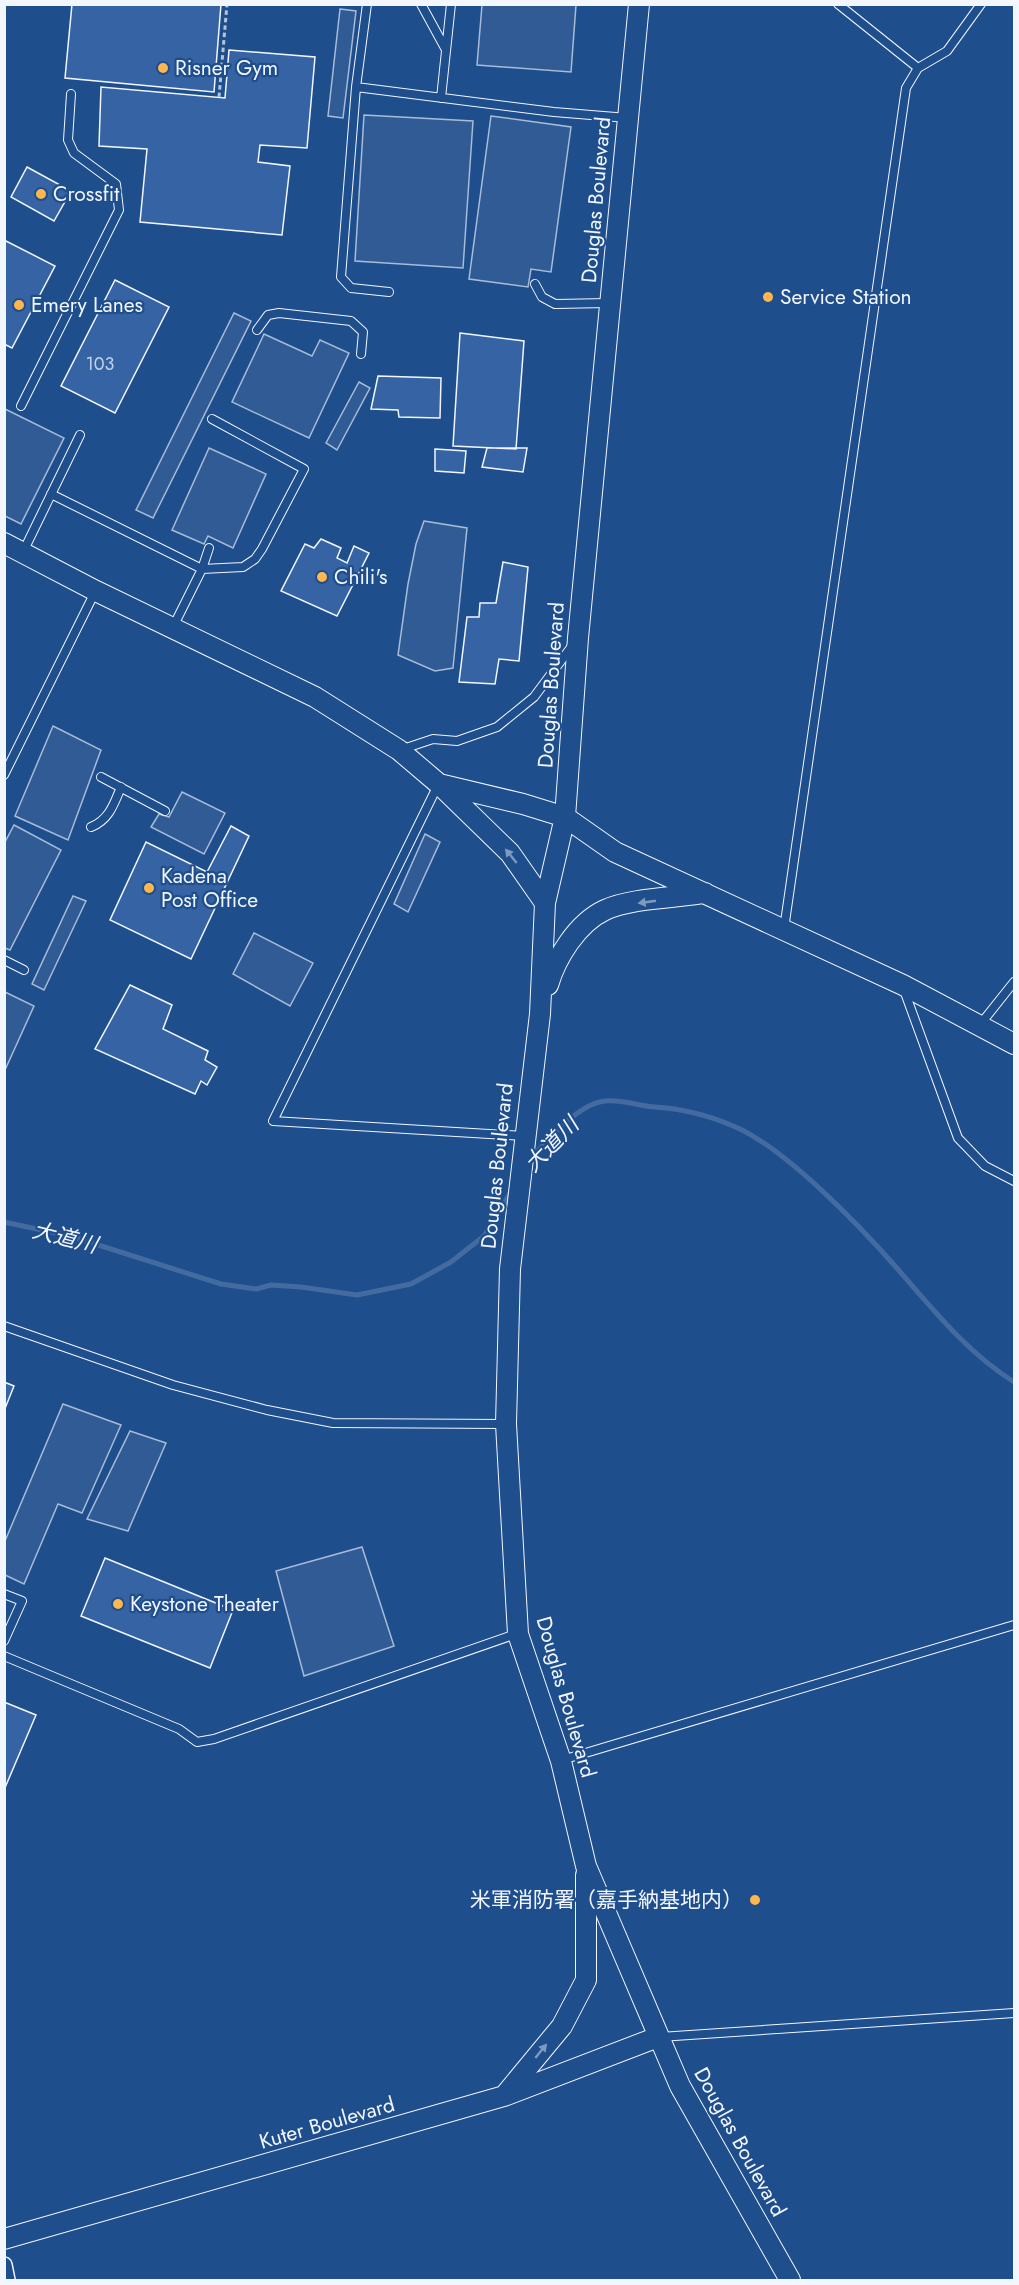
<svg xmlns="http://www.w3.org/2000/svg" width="1019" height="2285" font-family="Jost,'Noto Sans JP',sans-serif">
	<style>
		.built { fill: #305b95; stroke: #a8bbd7; stroke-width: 1.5 }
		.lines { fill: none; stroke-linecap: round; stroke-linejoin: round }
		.stream { stroke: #446ba0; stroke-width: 5 }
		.building { fill: #3563a3; stroke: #f2f6ff; stroke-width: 1.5 }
		.service-casing { stroke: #f2f6ff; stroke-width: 10 }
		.minor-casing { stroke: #f2f6ff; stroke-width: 18 }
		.tertiary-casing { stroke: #f2f6ff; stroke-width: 22 }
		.path { stroke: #b3c4dc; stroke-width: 3; stroke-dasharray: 4.5 3; stroke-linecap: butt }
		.service { stroke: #1f4e8c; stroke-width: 8 }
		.minor { stroke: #1f4e8c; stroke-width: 15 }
		.tertiary { stroke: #1f4e8c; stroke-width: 20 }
		.oneway { fill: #7e9ac0 }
		.poi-dot { fill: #ffb74d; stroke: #1f4e8c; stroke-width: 2 }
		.labels { text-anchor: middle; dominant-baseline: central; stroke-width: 4.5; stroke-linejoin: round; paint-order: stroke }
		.number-label { font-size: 18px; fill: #c3d1e8 }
		.poi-label { font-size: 21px; fill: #f2f6ff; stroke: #1f4e8c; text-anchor: start }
		.street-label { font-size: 21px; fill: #f2f6ff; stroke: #1f4e8c }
		.water-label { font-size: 22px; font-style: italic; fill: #f2f6ff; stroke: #1f4e8c }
	</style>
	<rect width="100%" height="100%" fill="#1f4e8c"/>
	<path class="built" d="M 482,5 L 576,5 L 571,72 L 477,65 Z
		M 340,9 L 356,11 L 343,118 L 328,116 Z
		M 364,115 L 473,121 L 463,268 L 355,261 Z
		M 491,116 L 571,127 L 551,272 L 531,269 L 528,287 L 469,279 Z
		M 234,313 L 251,321 L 153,518 L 136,510 Z
		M 264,334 L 312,356 L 320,340 L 349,353 L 309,438 L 232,402 Z
		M 359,382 L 370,388 L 337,450 L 326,443 Z
		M 5,409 L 64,438 L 21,524 L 5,516 Z
		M 209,448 L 266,474 L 233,548 L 208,536 L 204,544 L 172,530 Z
		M 424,521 L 467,528 L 453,668 L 435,671 L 398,655 L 408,584 L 416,544 Z
		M 53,726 L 101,750 L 68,840 L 15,816 Z
		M 182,792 L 225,813 L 204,854 L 151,827 L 159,814 L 169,817 Z
		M 14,825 L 61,850 L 10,950 L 5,948 L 4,844 Z
		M 425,834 L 440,842 L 408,912 L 394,904 Z
		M 73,896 L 86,901 L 44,990 L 32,984 Z
		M 254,933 L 313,963 L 290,1006 L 233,974 Z
		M 5,992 L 34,1006 L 5,1070 Z
		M 63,1404 L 121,1425 L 82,1513 L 58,1504 L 24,1584 L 5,1575 L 5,1541 Z
		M 130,1431 L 166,1443 L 128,1531 L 87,1519 Z
		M 362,1547 L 394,1646 L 304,1676 L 276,1571 Z"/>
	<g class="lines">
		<path class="stream" d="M 528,1162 C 545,1142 579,1103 605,1101 C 621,1099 639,1106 655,1107 C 685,1109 715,1117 742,1130 C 791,1155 858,1224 895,1266 C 932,1308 966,1352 1014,1382
			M 4,1222 L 70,1236 L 221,1284 L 256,1289 L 271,1285 L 301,1287 L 357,1295 L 411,1284 L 451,1262 L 484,1236 L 512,1190"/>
	</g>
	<path class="building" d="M 72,4 L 221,4 L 214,92 L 65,78 Z
		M 229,50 L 315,57 L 307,148 L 260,145 L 258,162 L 290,166 L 282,235 L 140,222 L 147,149 L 99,146 L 101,87 L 225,98 Z
		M 27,167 L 71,191 L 54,221 L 11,197 Z
		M 4,240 L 55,266 L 12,348 L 4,344 Z
		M 115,280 L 169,307 L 115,413 L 61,386 Z
		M 460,333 L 524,341 L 516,449 L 453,446 Z
		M 378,376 L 441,378 L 440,418 L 399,417 L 398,410 L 371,409 Z
		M 487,448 L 527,448 L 523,472 L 482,467 Z
		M 435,449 L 466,451 L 464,473 L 435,471 Z
		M 321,539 L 341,548 L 337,558 L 347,563 L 354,546 L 369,553 L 337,616 L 281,591 L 305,544 L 314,548 Z
		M 503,562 L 528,567 L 519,661 L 499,659 L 495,684 L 459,682 L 467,617 L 479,617 L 480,603 L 496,603 Z
		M 231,826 L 249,836 L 191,959 L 110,920 L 146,842 L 207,872 Z
		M 130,985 L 172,1005 L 163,1029 L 208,1051 L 205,1060 L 217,1067 L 207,1085 L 201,1081 L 195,1094 L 95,1049 Z
		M 4,1382 L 14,1386 L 4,1411 Z
		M 105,1558 L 233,1610 L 210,1668 L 81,1616 Z
		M 4,1702 L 36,1715 L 4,1790 Z"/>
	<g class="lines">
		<defs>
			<path id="service" d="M 367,4 L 356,87 L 341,277 L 351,288 L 389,292
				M 421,4 L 445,48
				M 838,4 L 918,68
				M 356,87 L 554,112 L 628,118
				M 441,98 L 451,4
				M 535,284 L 542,297 L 555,304 L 608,303
				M 257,330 L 268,315 L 279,313 L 351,321 L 363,332 L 361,354
				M 21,406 L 119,210 L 116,184 L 74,153 L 68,140 L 71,94
				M 51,494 L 202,569 L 243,567 L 255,559 L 262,549 L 304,469 L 212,419
				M 23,552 L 80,435
				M 173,627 L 202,569 L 209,548
				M 400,750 L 433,739 L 457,741 L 497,727 L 534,697 L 572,646
				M 4,775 L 95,592
				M 101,777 L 165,811
				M 438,785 L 273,1121 L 524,1136
				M 91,827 C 109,820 114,804 121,787
				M 784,929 L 906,88 L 918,68 L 947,51 L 981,4
				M 4,960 L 24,970
				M 904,990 L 958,1138 L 985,1166 L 1014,1181
				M 979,1026 L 1014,982
				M 4,1326 L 173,1385 L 267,1410 L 333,1423 L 504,1424
				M 4,1594 L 22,1601 L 4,1641
				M 4,1656 L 179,1729 L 197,1742 L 214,1739 L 516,1634
				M 562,1760 L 1014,1625
				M 660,2037 L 1014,2013"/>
			<path id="minor" d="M 4,2265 L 7,2280"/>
			<path id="tertiary" d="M 639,4 L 578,638 L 565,817 L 545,903 L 540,1014 L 510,1269 L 506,1424 L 518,1634 L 561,1761 L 586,1866 L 680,2086 L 790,2280
				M 4,543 L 96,591 L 315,697 L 399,750 L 439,784 L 510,853 L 545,903
				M 439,784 L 523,804 L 565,817 L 615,852 L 903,985 L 1014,1044
				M 548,985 C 556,958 577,923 605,910 C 631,898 675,898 705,893
				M 505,2095 L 562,2026 L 586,1980 L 586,1875
				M 4,2239 L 504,2096 L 658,2037"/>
		</defs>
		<use href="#service" class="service-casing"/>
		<use href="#minor" class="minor-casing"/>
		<use href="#tertiary" class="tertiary-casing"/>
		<path class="path" d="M 219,97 L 227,4"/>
		<use href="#service" class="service"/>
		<use href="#minor" class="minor"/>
		<use href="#tertiary" class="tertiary"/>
	</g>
	<defs><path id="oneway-solid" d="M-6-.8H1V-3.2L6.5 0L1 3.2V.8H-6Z" transform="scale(1.5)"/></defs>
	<g class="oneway">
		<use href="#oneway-solid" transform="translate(511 856) rotate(-129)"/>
		<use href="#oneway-solid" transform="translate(647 902) rotate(172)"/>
		<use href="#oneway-solid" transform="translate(541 2051) rotate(-51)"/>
	</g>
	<g class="poi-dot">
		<circle cx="163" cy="68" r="6"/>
		<circle cx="41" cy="194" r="6"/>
		<circle cx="768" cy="297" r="6"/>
		<circle cx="19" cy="305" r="6"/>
		<circle cx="322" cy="577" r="6"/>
		<circle cx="149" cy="888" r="6"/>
		<circle cx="118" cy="1604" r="6"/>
		<circle cx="755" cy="1900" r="6"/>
	</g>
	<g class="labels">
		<g class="number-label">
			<text x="100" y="364">103</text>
		</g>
		<g class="poi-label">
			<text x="175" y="68">Risner Gym</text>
			<text x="53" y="194">Crossfit</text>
			<text x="780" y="297">Service Station</text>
			<text x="31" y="305">Emery Lanes</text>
			<text x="334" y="577">Chili's</text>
			<text x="161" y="876">Kadena<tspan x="161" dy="24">Post Office</tspan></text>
			<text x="130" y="1604">Keystone Theater</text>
			<text x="743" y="1900" text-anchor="end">米軍消防署（嘉手納基地内）</text>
		</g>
		<g class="street-label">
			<text transform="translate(596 200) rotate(-85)">Douglas Boulevard</text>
			<text transform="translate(551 685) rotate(-86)">Douglas Boulevard</text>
			<text transform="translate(497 1166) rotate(-84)">Douglas Boulevard</text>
			<text transform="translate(566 1697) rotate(74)">Douglas Boulevard</text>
			<text transform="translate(327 2123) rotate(-16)">Kuter Boulevard</text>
			<text transform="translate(740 2142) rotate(61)">Douglas Boulevard</text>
		</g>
		<g class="water-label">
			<text transform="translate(551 1144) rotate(-46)">大道川</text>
			<text transform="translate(65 1237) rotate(14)">大道川</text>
		</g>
	</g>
	<rect width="1019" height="2285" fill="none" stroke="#f2f6ff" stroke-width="12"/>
</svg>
